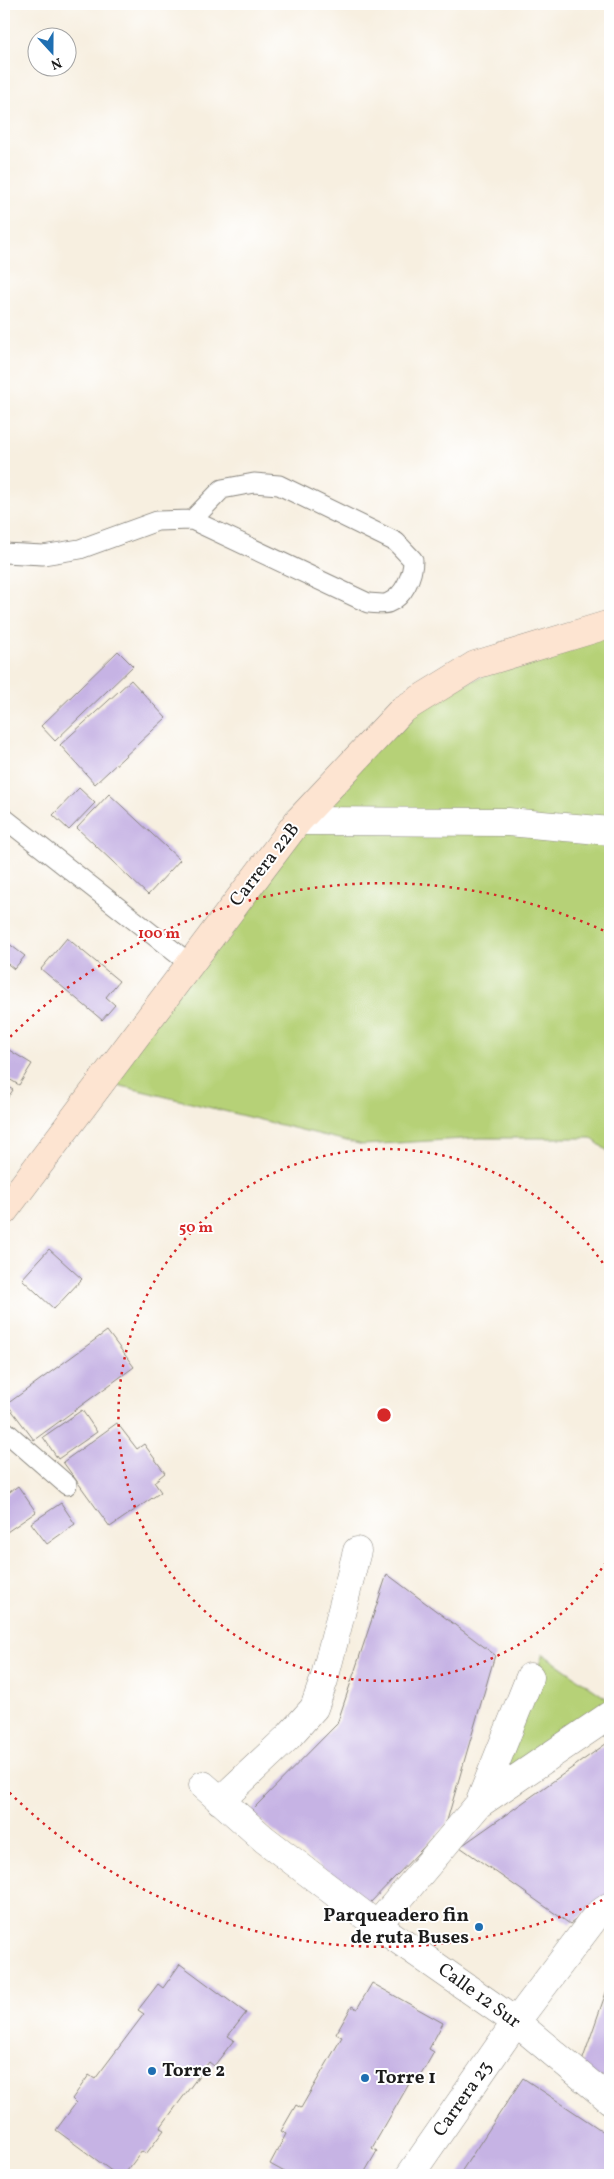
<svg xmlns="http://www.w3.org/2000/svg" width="614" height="2179" font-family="Vollkorn,serif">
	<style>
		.green { fill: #b6d177; stroke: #69764a }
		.building { fill: #c6b3e4 }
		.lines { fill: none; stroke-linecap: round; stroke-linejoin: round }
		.lane-casing { stroke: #8a867e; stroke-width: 21 }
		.street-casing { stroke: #8a867e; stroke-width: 29 }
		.secondary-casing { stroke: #8a867e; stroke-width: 29 }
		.lane { stroke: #fff; stroke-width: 19 }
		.street { stroke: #fff; stroke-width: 28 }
		.secondary { stroke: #fde4d1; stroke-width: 28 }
		.ring { fill: none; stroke: #d62828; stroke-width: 2.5; stroke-dasharray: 2.5 5 }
		.poi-dot { fill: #1f6fb2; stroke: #fff; stroke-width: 2 }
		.labels { text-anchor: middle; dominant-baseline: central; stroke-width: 4; stroke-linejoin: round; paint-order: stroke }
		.street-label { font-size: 19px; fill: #1c1c1c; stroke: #fff }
		.poi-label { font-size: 19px; font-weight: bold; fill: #1c1c1c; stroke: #fff; text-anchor: start }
		.centre { fill: #d62828; stroke: #fff; stroke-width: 2.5 }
		.ring-label { font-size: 15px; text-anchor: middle; font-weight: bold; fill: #d62828; stroke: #fff; stroke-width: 4; stroke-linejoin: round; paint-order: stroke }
	</style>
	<rect width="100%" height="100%" fill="#fff"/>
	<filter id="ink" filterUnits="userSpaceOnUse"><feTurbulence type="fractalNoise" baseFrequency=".02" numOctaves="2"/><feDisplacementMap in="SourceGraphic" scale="10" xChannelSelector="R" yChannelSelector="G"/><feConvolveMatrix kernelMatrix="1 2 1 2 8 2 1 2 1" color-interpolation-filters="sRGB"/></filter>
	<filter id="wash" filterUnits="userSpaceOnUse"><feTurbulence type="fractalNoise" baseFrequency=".0096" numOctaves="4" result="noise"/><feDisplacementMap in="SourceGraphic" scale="20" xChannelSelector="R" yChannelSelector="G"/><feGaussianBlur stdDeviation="1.12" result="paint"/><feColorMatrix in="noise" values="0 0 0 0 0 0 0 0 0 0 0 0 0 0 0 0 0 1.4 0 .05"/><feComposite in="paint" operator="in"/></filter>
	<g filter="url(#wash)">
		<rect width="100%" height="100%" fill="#f7efe0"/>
		<path class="green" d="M 610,624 L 610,1153 L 591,1138 L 479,1138 L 363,1145 L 101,1081 L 402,710 Z
			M 543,1654 L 610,1701 L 610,1708 L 486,1794 Z"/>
		<g id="blocks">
			<path class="building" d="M 118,651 L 133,666 L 55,741 L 41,726 Z
				M 131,680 L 166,718 L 95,784 L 60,745 Z
				M 79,788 L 95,803 L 69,830 L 53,815 Z
				M 109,794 L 180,860 L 148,895 L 77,828 Z
				M 67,938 L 119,981 L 106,997 L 115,1005 L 102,1020 L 41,969 Z
				M 4,940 L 25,956 L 14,969 L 4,961 Z
				M 4,1047 L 32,1064 L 19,1085 L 4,1076 Z
				M 4,1084 L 13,1090 L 4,1103 Z
				M 49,1249 L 82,1279 L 54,1309 L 22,1279 Z
				M 107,1331 L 134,1367 L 34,1440 L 7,1404 Z
				M 82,1410 L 97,1432 L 58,1459 L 43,1437 Z
				M 117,1423 L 137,1449 L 144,1444 L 165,1473 L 154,1482 L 161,1492 L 110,1527 L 63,1462 Z
				M 18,1486 L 36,1512 L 4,1534 L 4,1496 Z
				M 61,1503 L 75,1524 L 47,1544 L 31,1523 Z
				M 387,1574 L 495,1655 L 446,1824 L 369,1904 L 250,1812 L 337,1724 Z
				M 610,1741 L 610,1894 L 570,1924 L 460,1847 Z
				M 180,1964 L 246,2013 L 228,2036 L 234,2040 L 214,2066 L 209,2062 L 160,2128 L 164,2130 L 146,2154 L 142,2151 L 124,2175 L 117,2175 L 56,2130 L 76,2103 L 72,2099 L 89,2075 L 95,2079 L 144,2014 L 138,2010 L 158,1984 L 163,1988 Z
				M 610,1981 L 610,2093 L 579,2070 Z
				M 372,1983 L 443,2023 L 429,2049 L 434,2052 L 418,2080 L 413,2077 L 372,2148 L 377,2151 L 363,2175 L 290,2175 L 270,2164 L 286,2134 L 281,2131 L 296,2105 L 301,2108 L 342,2037 L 336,2034 L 352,2006 L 357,2009 Z
				M 523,2078 L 610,2136 L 610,2175 L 459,2175 Z"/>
		</g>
	</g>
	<g filter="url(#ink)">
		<use href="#blocks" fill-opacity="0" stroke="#8a867e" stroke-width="1"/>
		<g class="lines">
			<defs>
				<path id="lane" d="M 4,553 L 43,555 L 80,549 L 157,521 L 192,520 L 368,603 C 374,603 383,605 388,603 C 404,597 413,575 413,560 L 396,542 L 279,485 L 254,483 L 222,489 L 192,520
					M 4,818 L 189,963
					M 4,1430 L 67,1485"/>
				<path id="street" d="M 298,821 L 508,822 L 610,831
					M 203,1785 L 264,1839 L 377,1925 L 516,2022 L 610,2100
					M 220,1801 L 288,1737 L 314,1708 L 324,1680 L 357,1551
					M 479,1804 L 530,1677
					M 377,1925 L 479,1804 L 610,1715
					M 410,2175 L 516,2022 L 596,1916 L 610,1906"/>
				<path id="secondary" d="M 4,1211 L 298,821 L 402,710 L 475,665 L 610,624"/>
			</defs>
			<use href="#lane" class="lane-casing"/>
			<use href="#street" class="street-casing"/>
			<use href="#secondary" class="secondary-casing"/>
			<use href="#lane" class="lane"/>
			<use href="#street" class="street"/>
			<use href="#secondary" class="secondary"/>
		</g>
	</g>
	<g class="ring">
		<path d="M610 1556A266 266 0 1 1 610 1274"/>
		<path d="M609 1897A532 532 0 0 1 5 1788M5 1042A532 532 0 0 1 609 933"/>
	</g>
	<g class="poi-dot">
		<circle cx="479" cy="1927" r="5"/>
		<circle cx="152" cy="2071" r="5"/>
		<circle cx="365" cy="2078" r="5"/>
	</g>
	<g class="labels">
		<g class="street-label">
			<text transform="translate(265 865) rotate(-52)">Carrera 22B</text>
			<text transform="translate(479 1996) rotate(36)">Calle 12 Sur</text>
			<text transform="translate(463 2099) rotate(-55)">Carrera 23</text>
		</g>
		<g class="poi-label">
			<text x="469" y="1916" text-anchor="end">Parqueadero fin<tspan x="469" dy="22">de ruta Buses</tspan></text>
			<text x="162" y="2071">Torre 2</text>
			<text x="375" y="2078">Torre 1</text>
		</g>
	</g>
	<circle cx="384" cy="1415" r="8" class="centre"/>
	<g class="ring-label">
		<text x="159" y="938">100 m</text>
		<text x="196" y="1232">50 m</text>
	</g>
	<rect width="614" height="2179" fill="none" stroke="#fff" stroke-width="20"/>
	<g transform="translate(52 52) rotate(159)"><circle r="24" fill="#ffffff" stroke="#a4a4a4"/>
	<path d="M0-4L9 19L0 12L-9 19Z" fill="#1f6fb2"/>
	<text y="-8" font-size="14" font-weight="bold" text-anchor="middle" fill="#1c1c1c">N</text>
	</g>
</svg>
